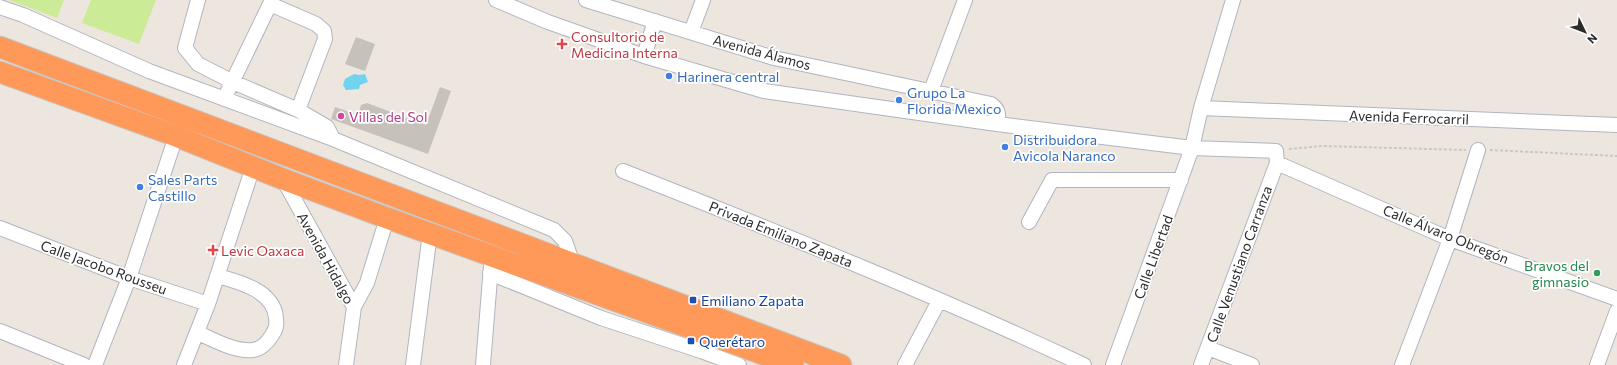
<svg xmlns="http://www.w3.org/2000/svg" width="1617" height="365" font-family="Commissioner,sans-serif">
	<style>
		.pitch { fill: #cbeb97 }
		.water { fill: #72d3ef }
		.building { fill: #c6c1ba }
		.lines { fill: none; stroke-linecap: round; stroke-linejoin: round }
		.minor-casing { stroke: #b2b5bf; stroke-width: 16 }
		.highway-casing { stroke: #c8c8c8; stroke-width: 23 }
		.path { stroke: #c8c8c8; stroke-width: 2; stroke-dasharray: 3 2; stroke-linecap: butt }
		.minor { stroke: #fff; stroke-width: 14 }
		.highway { stroke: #fe9959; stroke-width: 21 }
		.health-dot { fill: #e0444e; stroke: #fff; stroke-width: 1.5 }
		.shop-dot { fill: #3f7fe0; stroke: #fff; stroke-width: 1.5 }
		.hotel-dot { fill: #d1479c; stroke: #fff; stroke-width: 1.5 }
		.leisure-dot { fill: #2e9e5b; stroke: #fff; stroke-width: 1.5 }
		.transit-dot { fill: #1a4fb4; stroke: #fff; stroke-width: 1.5 }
		.labels { text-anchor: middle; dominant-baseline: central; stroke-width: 3.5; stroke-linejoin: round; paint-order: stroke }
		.health-label { font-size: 14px; fill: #be3a42; stroke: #fff; text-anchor: start }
		.street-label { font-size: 14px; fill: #2c2c2c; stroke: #fff }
		.shop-label { font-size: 14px; fill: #366cbe; stroke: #fff; text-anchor: start }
		.hotel-label { font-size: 14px; fill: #b23c85; stroke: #fff; text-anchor: start }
		.leisure-label { font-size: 14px; fill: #27864d; stroke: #fff; text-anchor: end }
		.transit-label { font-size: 14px; fill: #164399; stroke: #fff; text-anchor: start }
	</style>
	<rect width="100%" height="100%" fill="#ede6de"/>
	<path class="pitch" d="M 9,0 L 64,0 L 57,18 Z
		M 91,0 L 156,0 L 139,44 L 82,23 Z"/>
	<path class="water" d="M 354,74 L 359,75 L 365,74 L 368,82 L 360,85 L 359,89 L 346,90 L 343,85 L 345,79 Z"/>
	<path class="building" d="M 356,37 L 375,44 L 365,71 L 345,64 Z
		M 440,87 L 451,91 L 428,154 L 331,119 L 335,107 L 358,115 L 361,105 L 367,103 L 426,125 Z"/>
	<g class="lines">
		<defs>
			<path id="minor" d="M 198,0 L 185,48 L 198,64 L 233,82 L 298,110
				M 496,0 L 548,22 L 644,56 L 764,91 L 997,124 L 1192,148 L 1276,151 L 1277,163 L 1201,365
				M 586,0 L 774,58 L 991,104 C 999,110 999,114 997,124
				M 0,7 L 23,15 L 149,71 L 333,139 L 554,230 L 565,241 L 573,264
				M 691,32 L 703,0
				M 644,56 L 655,21
				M 931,91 L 965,0
				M 224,99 L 270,4 L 316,24 L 324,31 L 325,39 L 298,110 L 327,127 L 333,139
				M 1201,108 L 1617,125
				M 1277,163 L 1450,239 L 1617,299
				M 623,171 C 778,232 933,294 1084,365
				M 283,179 L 354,307 L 346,365
				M 1029,222 L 1052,180 L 1181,180
				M 0,228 L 129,278 L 208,304
				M 490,273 L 601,318 L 701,351 L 739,365
				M 354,307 L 367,283 L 387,218
				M 0,331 L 84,365
				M 198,333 C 214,340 235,352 253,350 C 261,349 268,342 272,335 C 276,329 277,326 276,318 C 274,291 240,282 218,276
				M 1208,348 L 1252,365
				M 95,365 L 129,278 L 176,136
				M 184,365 L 208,304 L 253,167
				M 413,365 L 430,233
				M 483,365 L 491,266
				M 905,365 L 939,301
				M 1113,365 L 1192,148 L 1201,108 L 1233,0
				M 1402,365 L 1450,239 L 1478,150
				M 1597,365 L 1617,311"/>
			<path id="highway" d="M 0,47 L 841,365
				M 0,72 L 176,136 L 283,179 L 387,218 L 793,365"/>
		</defs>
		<use href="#minor" class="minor-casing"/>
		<use href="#highway" class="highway-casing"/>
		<path class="path" d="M 1289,149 L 1323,146 L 1466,150
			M 1490,150 L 1617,156"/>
		<use href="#minor" class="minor"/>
		<use href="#highway" class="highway"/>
	</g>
	<g class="health-dot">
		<path d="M560 38h4v4h4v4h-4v4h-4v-4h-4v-4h4z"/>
		<path d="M211 244h4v4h4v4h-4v4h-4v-4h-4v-4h4z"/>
	</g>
	<g class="shop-dot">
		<circle cx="669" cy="76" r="4"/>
		<circle cx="899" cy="100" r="4"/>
		<circle cx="1005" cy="147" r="4"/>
		<circle cx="140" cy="187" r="4"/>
	</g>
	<circle class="hotel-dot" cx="341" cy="116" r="4"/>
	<circle class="leisure-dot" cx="1597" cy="273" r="4"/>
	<g class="transit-dot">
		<rect x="689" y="296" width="8" height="8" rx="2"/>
		<rect x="687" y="337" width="8" height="8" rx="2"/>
	</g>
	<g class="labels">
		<g class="health-label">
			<text x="571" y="36">Consultorio de<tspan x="571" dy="16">Medicina Interna</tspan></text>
			<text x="221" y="250">Levic Oaxaca</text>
		</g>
		<g class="street-label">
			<text transform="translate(762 52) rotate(15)">Avenida Álamos</text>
			<text transform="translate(1409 117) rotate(2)">Avenida Ferrocarril</text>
			<text transform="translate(781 234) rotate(22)">Privada Emiliano Zapata</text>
			<text transform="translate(1446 234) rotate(22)">Calle Álvaro Obregón</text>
			<text transform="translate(1153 257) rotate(-70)">Calle Libertad</text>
			<text transform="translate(326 258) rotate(61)">Avenida Hidalgo</text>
			<text transform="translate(1239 264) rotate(-70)">Calle Venustiano Carranza</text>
			<text transform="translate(104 267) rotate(20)">Calle Jacobo Rousseu</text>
		</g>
		<g class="shop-label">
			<text x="677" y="76">Harinera central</text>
			<text x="907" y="92">Grupo La<tspan x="907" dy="16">Florida Mexico</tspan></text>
			<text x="1013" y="139">Distribuidora<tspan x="1013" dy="16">Avicola Naranco</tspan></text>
			<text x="148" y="179">Sales Parts<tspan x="148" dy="16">Castillo</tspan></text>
		</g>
		<g class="hotel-label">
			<text x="349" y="116">Villas del Sol</text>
		</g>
		<g class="leisure-label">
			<text x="1589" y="265">Bravos del<tspan x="1589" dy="16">gimnasio</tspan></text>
		</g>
		<g class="transit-label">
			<text x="701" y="300">Emiliano Zapata</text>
			<text x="699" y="341">Querétaro</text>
		</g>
	</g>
	<g transform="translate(1585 32) rotate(133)" stroke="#ffffff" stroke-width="3" paint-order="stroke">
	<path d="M0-3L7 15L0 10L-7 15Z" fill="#2c2c2c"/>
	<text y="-6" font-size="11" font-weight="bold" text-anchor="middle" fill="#2c2c2c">N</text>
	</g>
</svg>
